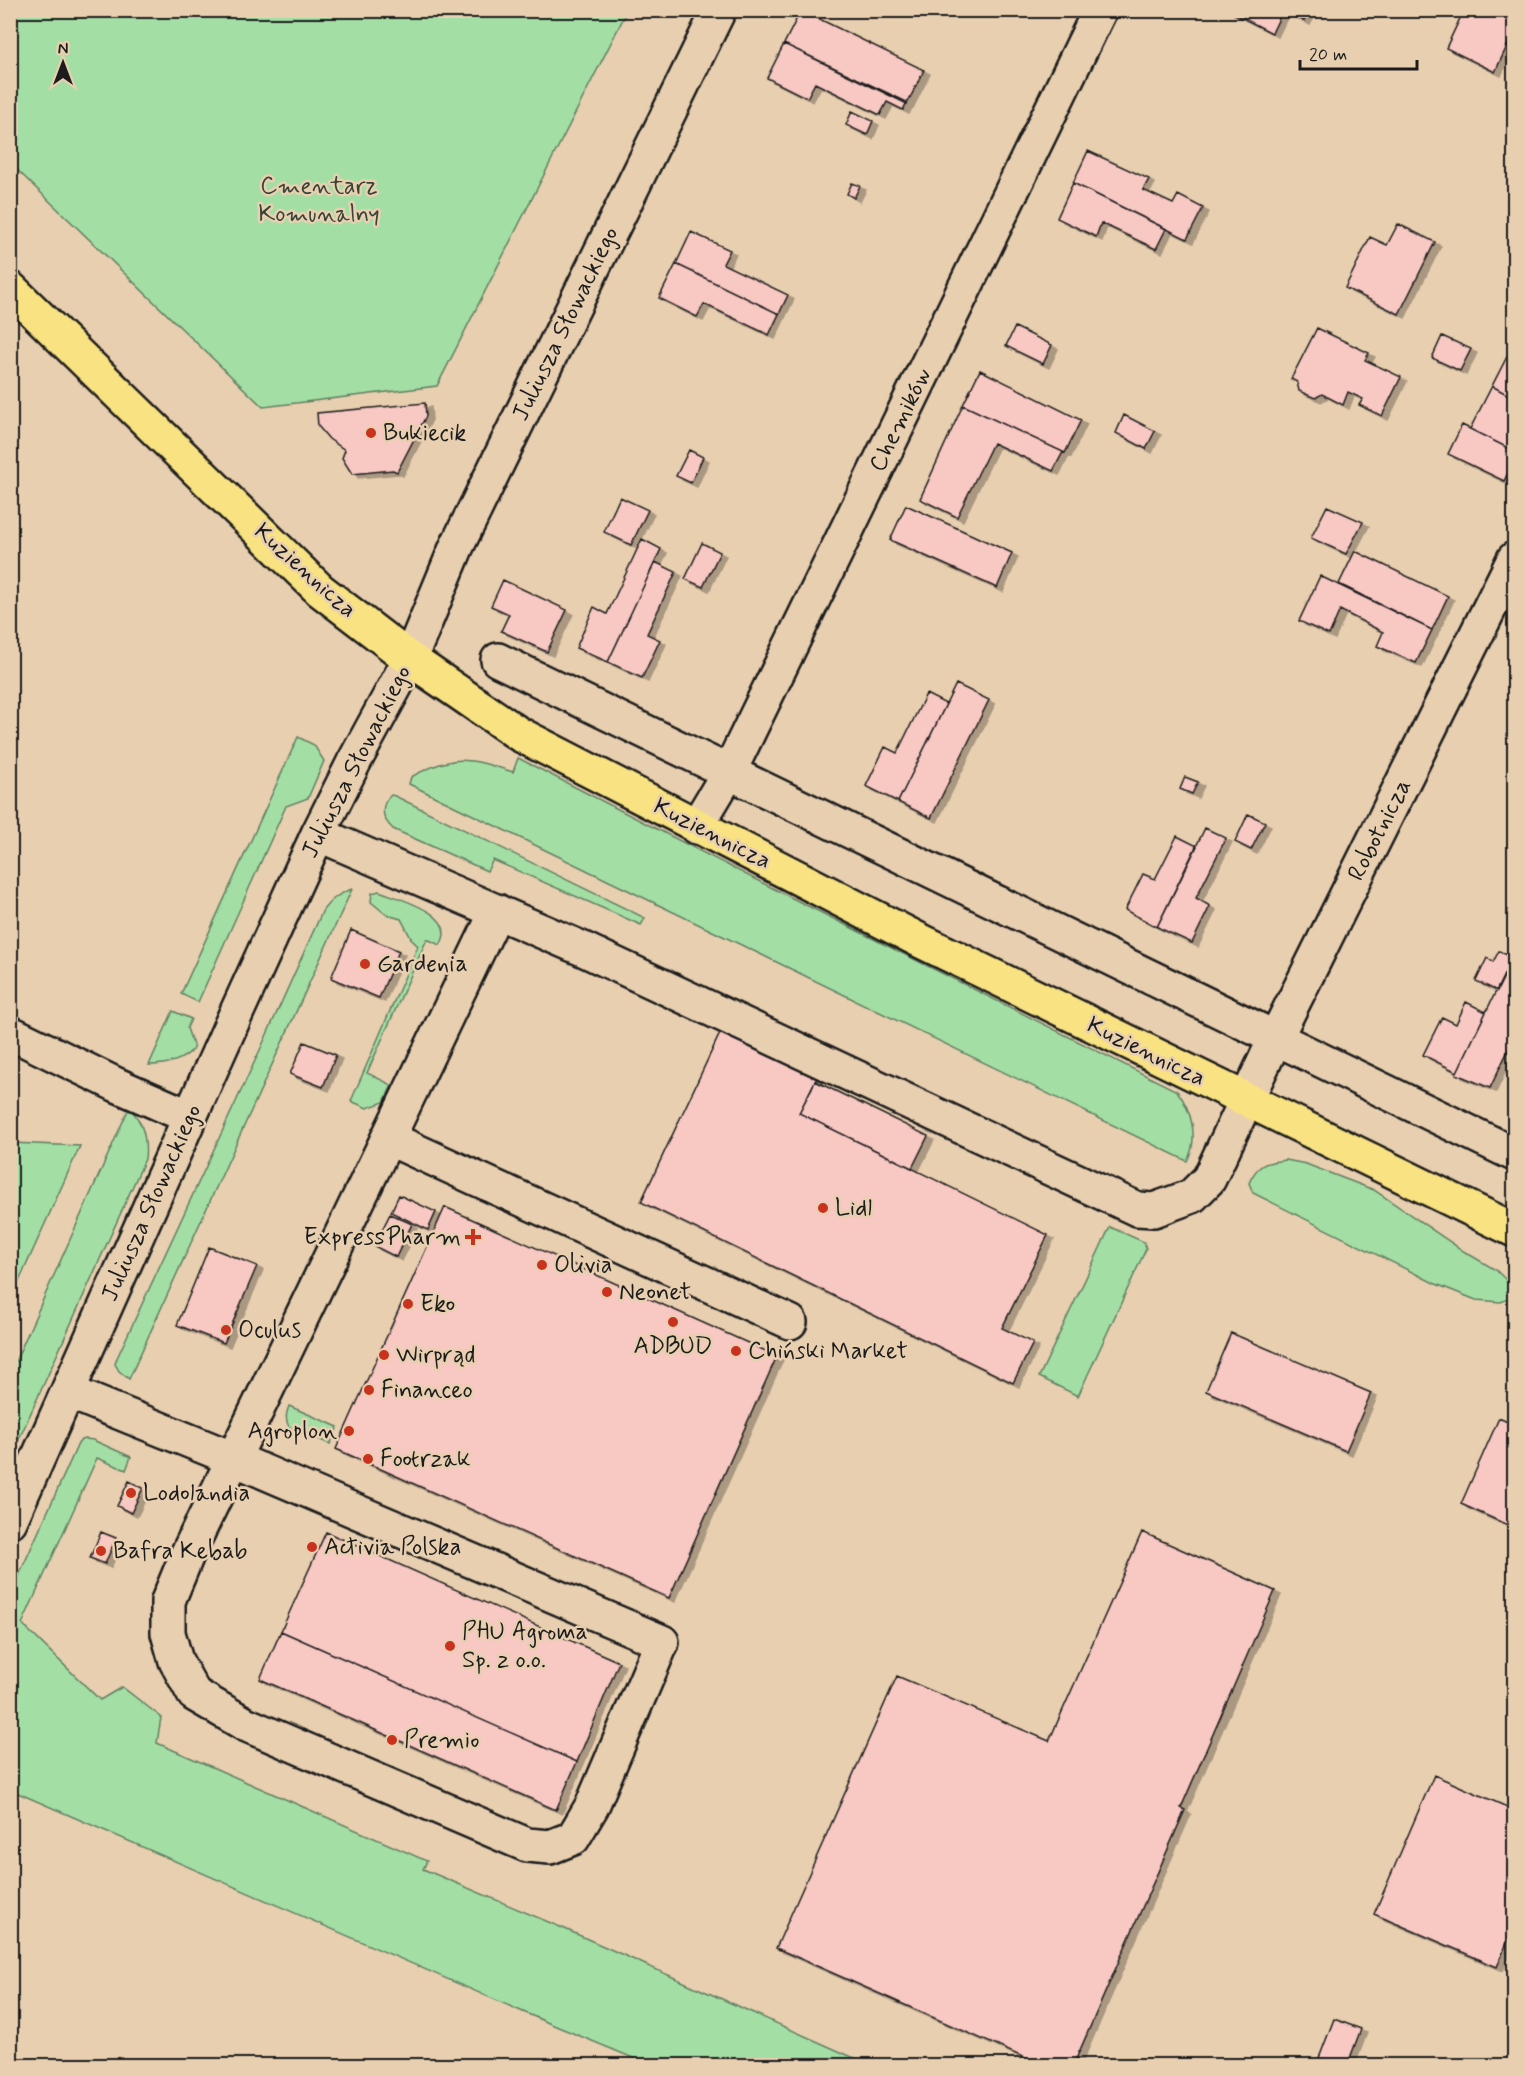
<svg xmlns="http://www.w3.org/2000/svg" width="1525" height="2076" font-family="Mynerve,sans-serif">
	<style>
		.green { fill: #a3dfa5; stroke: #607e60; stroke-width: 1.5 }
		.building { fill: #f8c8c3; stroke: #1c1c1c; stroke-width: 1.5; filter: url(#shadow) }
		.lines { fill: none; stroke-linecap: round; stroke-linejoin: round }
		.minor-casing { stroke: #1c1c1c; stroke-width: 38 }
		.major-casing { stroke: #1c1c1c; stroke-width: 38 }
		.minor { stroke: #e8cfb0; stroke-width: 33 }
		.major { stroke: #f8e281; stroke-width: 33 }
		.poi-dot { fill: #c8321e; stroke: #e8cfb0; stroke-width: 2 }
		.labels { text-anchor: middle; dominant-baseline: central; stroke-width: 5; stroke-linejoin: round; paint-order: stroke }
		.park-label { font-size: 24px; fill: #374337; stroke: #e8cfb0 }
		.street-label { font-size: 24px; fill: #1c1c1c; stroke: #e8cfb0 }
		.poi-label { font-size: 24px; fill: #1c1c1c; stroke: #e8cfb0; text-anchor: start }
	</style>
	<defs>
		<filter id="shadow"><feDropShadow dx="6" dy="4" stdDeviation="0" flood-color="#0004"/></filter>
	</defs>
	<rect width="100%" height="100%" fill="#e8cfb0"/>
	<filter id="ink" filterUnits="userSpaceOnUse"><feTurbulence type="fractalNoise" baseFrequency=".0167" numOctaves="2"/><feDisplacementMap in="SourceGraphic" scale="12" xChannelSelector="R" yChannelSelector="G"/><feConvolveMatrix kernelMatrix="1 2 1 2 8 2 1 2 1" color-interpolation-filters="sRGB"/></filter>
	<g filter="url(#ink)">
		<path class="green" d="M 10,11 L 11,10 L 627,11 L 437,386 L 263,407 L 11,164 Z
			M 298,737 L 314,745 L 324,761 L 308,798 L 286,806 L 198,1002 L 181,994 Z
			M 518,758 L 790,897 L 1177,1091 C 1192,1111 1199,1138 1187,1161 L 409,784 L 411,777 C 455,753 468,758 513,772 Z
			M 391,795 L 395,796 L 645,918 L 641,925 L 493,860 L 487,871 L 393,829 C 382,819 379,806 391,795 Z
			M 352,889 L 129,1379 L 119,1371 L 115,1364 L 117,1358 L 260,1050 L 323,910 C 331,899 339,894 352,889 Z
			M 379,891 C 399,899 460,914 440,945 L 427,939 L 367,1073 L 392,1085 L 384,1102 L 367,1108 L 351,1101 L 418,946 L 412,940 L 401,919 L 387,915 L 371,902 L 372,893 Z
			M 173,1011 L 191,1019 L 187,1028 L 194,1048 C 183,1061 166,1065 149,1065 Z
			M 129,1108 C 144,1122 147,1140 145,1159 L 11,1457 L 11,1371 Z
			M 11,1143 L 80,1146 L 11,1299 L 10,1143 Z
			M 1286,1160 L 1306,1164 L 1374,1190 L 1465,1252 L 1496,1270 L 1513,1287 L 1513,1297 L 1501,1302 L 1476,1300 L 1436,1284 L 1253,1193 L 1249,1183 C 1257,1164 1266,1162 1286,1160 Z
			M 1110,1227 L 1144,1242 L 1146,1249 L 1078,1396 L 1039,1377 Z
			M 289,1406 L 338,1427 L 330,1444 L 289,1427 C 285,1419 286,1414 289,1406 Z
			M 86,1439 L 93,1440 L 131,1457 L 126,1470 L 97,1458 L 22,1624 L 100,1700 L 122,1687 L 161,1717 L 157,1743 L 427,1861 L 423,1869 L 565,1929 L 870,2065 L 650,2065 L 551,2024 L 11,1790 L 11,1593 L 78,1444 L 81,1440 Z"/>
		<path class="building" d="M 801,10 L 924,70 L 907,104 L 784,44 Z
			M 1227,10 L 1283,10 L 1272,33 Z
			M 1284,10 L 1310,10 L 1304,21 Z
			M 1464,10 L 1510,10 L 1514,12 L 1514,31 L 1495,72 L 1446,48 Z
			M 784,44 L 907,102 L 903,110 L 887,102 L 880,115 L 815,83 L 807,98 L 767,78 Z
			M 852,111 L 873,121 L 867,135 L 846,125 Z
			M 1088,151 L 1149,179 L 1143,190 L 1173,204 L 1178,195 L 1203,208 L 1187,239 L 1073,183 Z
			M 852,183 L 860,186 L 854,198 L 847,194 Z
			M 1073,183 L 1166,229 L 1156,249 L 1101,223 L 1096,237 L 1057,218 Z
			M 1398,224 L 1435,242 L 1399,314 L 1345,288 L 1370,237 L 1387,245 Z
			M 691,232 L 730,250 L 723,264 L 788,295 L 779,314 L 676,264 Z
			M 676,264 L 779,314 L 769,335 L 704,304 L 697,317 L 659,298 Z
			M 1015,327 L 1052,345 L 1043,364 L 1006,346 Z
			M 1317,328 L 1369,353 L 1365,360 L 1401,377 L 1382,416 L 1359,405 L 1363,399 L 1348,392 L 1343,405 L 1322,394 L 1315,398 L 1299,391 L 1297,382 L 1291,379 Z
			M 1442,336 L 1471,349 L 1460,371 L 1432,358 Z
			M 1514,343 L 1514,398 L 1492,386 Z
			M 980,370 L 1081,420 L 1065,453 L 963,405 Z
			M 1492,386 L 1514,398 L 1514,451 L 1470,429 Z
			M 425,403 L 426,416 L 397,472 L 393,470 L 352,474 L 342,458 L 345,450 L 329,439 L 318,426 L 317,413 Z
			M 963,405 L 1063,452 L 1053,471 L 993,443 L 957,517 L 920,499 Z
			M 1124,415 L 1155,431 L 1146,449 L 1116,433 Z
			M 1462,425 L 1514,451 L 1514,460 L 1504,481 L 1448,454 Z
			M 689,450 L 703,457 L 691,483 L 676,476 Z
			M 620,497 L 648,510 L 631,545 L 604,532 Z
			M 906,505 L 1012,553 L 997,588 L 890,540 Z
			M 1327,506 L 1363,522 L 1346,554 L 1311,538 Z
			M 642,539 L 661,549 L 608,662 L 576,648 L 594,607 L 607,614 Z
			M 702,543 L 720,552 L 703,587 L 685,579 Z
			M 1355,551 L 1448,596 L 1432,630 L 1339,584 Z
			M 655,562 L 676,572 L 647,634 L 660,640 L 642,678 L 608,662 Z
			M 1320,576 L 1432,630 L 1416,663 L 1377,646 L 1383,632 L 1340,610 L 1329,635 L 1299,621 Z
			M 503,580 L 567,610 L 547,652 L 501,631 L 509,614 L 491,606 Z
			M 956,684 L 989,700 L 931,818 L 898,802 Z
			M 926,694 L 946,704 L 898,802 L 866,786 L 885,747 L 897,753 Z
			M 1185,777 L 1198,782 L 1192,794 L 1180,789 Z
			M 1248,814 L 1265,822 L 1251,850 L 1235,842 Z
			M 1205,828 L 1226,838 L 1196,898 L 1210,906 L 1192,943 L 1157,927 Z
			M 1177,836 L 1197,846 L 1157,927 L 1125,910 L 1143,874 L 1155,879 Z
			M 351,930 L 399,951 L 379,998 L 331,978 Z
			M 1499,951 L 1513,958 L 1497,991 L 1476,981 L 1487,958 L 1493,962 Z
			M 1514,954 L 1514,1038 L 1490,1088 L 1456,1074 Z
			M 1466,1002 L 1486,1012 L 1457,1072 L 1423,1055 L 1442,1017 L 1456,1024 Z
			M 722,1029 L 818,1076 L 799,1113 L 1048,1235 L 1002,1328 L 1033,1343 L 1013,1383 L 641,1202 Z
			M 304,1042 L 336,1055 L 323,1087 L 290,1074 Z
			M 815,1081 L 928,1136 L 912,1168 L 799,1113 Z
			M 399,1195 L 436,1212 L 428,1230 L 391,1212 Z
			M 445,1207 L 777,1356 L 669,1598 L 336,1449 Z
			M 390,1214 L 412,1224 L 396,1257 L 374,1246 Z
			M 209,1247 L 257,1266 L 224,1343 L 177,1325 Z
			M 1231,1333 L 1371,1393 L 1346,1451 L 1206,1391 Z
			M 1499,1418 L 1514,1425 L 1514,1528 L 1461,1504 Z
			M 129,1481 L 143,1488 L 131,1513 L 117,1506 Z
			M 101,1532 L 116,1538 L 105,1564 L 90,1558 Z
			M 326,1532 L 619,1662 L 577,1762 L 281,1631 Z
			M 1142,1532 L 1275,1591 L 1181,1808 L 1185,1810 L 1073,2066 L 1043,2066 L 776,1948 L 897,1676 L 1049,1741 Z
			M 281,1631 L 577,1762 L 556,1810 L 260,1679 Z
			M 1434,1775 L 1514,1810 L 1514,1925 L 1497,1967 L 1374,1914 Z
			M 1334,2019 L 1361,2029 L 1347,2066 L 1316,2066 Z"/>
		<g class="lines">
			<defs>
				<path id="minor" d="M 498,660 L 1514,1154
					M 696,827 L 729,772 L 1100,10
					M 318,834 L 583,949 L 1137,1209 L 1154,1210 L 1192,1196 L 1209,1179 L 1276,1037 L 1514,559
					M 15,1035 L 117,1085 L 190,1117
					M 388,1138 L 497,911
					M 69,1392 L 234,1459 L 662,1642 L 592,1806 L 573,1838 L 550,1847 L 527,1845 L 245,1724 L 194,1694 L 176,1661 L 168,1633 L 168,1601 L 187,1555 L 388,1138 L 790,1322
					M 10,1521 L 230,1027 L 318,834 L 354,762 L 410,659 L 456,548 L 719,10"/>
				<path id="major" d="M 10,288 L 320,590 L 410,659 L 519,734 L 917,939 L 1514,1230"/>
			</defs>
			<use href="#minor" class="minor-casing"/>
			<use href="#major" class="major-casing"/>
			<use href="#minor" class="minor"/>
			<use href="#major" class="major"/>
		</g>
	</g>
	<g class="poi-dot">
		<circle cx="371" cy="433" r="6"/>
		<circle cx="365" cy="964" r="6"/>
		<circle cx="823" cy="1208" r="6"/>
		<path d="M470 1228h6v6h6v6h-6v6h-6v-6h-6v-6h6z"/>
		<circle cx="542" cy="1265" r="6"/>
		<circle cx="607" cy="1292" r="6"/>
		<circle cx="408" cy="1304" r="6"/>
		<circle cx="673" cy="1322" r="6"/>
		<circle cx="226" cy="1330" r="6"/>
		<circle cx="736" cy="1351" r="6"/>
		<circle cx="384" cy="1355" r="6"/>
		<circle cx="369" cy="1390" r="6"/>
		<circle cx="349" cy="1431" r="6"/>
		<circle cx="368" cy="1459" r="6"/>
		<circle cx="131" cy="1493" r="6"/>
		<circle cx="312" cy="1547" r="6"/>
		<circle cx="101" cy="1551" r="6"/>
		<circle cx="450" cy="1646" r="6"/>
		<circle cx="392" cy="1740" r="6"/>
	</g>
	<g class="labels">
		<g class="park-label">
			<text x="319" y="186">Cmentarz<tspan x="319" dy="28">Komunalny</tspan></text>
		</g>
		<g class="street-label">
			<text transform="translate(566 324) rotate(-64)">Juliusza Słowackiego</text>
			<text transform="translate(901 420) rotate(-64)">Chemików</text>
			<text transform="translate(305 571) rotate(42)">Kuziennicza</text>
			<text transform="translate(357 762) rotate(-63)">Juliusza Słowackiego</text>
			<text transform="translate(1380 830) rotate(-63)">Robotnicza</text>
			<text transform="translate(712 834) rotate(27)">Kuziennicza</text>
			<text transform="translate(1146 1052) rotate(26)">Kuziennicza</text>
			<text transform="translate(152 1203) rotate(-66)">Juliusza Słowackiego</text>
		</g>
		<g class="poi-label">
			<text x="383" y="433">Bukiecik</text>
			<text x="377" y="964">Gardenia</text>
			<text x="835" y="1208">Lidl</text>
			<text x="461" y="1237" text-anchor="end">ExpressPharm</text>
			<text x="554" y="1265">Olivia</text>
			<text x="619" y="1292">Neonet</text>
			<text x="420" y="1304">Eko</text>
			<text x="238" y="1330">Oculus</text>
			<text x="673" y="1346" text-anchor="middle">ADBUD</text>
			<text x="748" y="1351">Chiński Market</text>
			<text x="396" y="1355">Wirprąd</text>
			<text x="381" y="1390">Financeo</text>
			<text x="337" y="1431" text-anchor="end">Agroplon</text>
			<text x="380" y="1459">Footrzak</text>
			<text x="143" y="1493">Lodolandia</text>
			<text x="324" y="1547">Activia Polska</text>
			<text x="113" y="1551">Bafra Kebab</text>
			<text x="462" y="1632">PHU Agroma<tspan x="462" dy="28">Sp. z o.o.</tspan></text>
			<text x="404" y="1740">Premio</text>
		</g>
	</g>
	<rect width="1525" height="2076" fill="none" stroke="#e8cfb0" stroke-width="36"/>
	<rect x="18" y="18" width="1489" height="2040" fill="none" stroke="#1c1c1c" stroke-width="2" filter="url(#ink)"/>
	<g transform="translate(63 63)" stroke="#e8cfb0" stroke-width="4.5" paint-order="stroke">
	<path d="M0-4.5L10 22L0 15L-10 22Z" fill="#1c1c1c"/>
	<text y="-9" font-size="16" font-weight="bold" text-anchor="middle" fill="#1c1c1c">N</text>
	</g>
	<path d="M1300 60v9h117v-9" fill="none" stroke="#1c1c1c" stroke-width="3"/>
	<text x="1309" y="60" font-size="18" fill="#1c1c1c" stroke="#e8cfb0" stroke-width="4.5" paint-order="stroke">20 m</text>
</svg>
